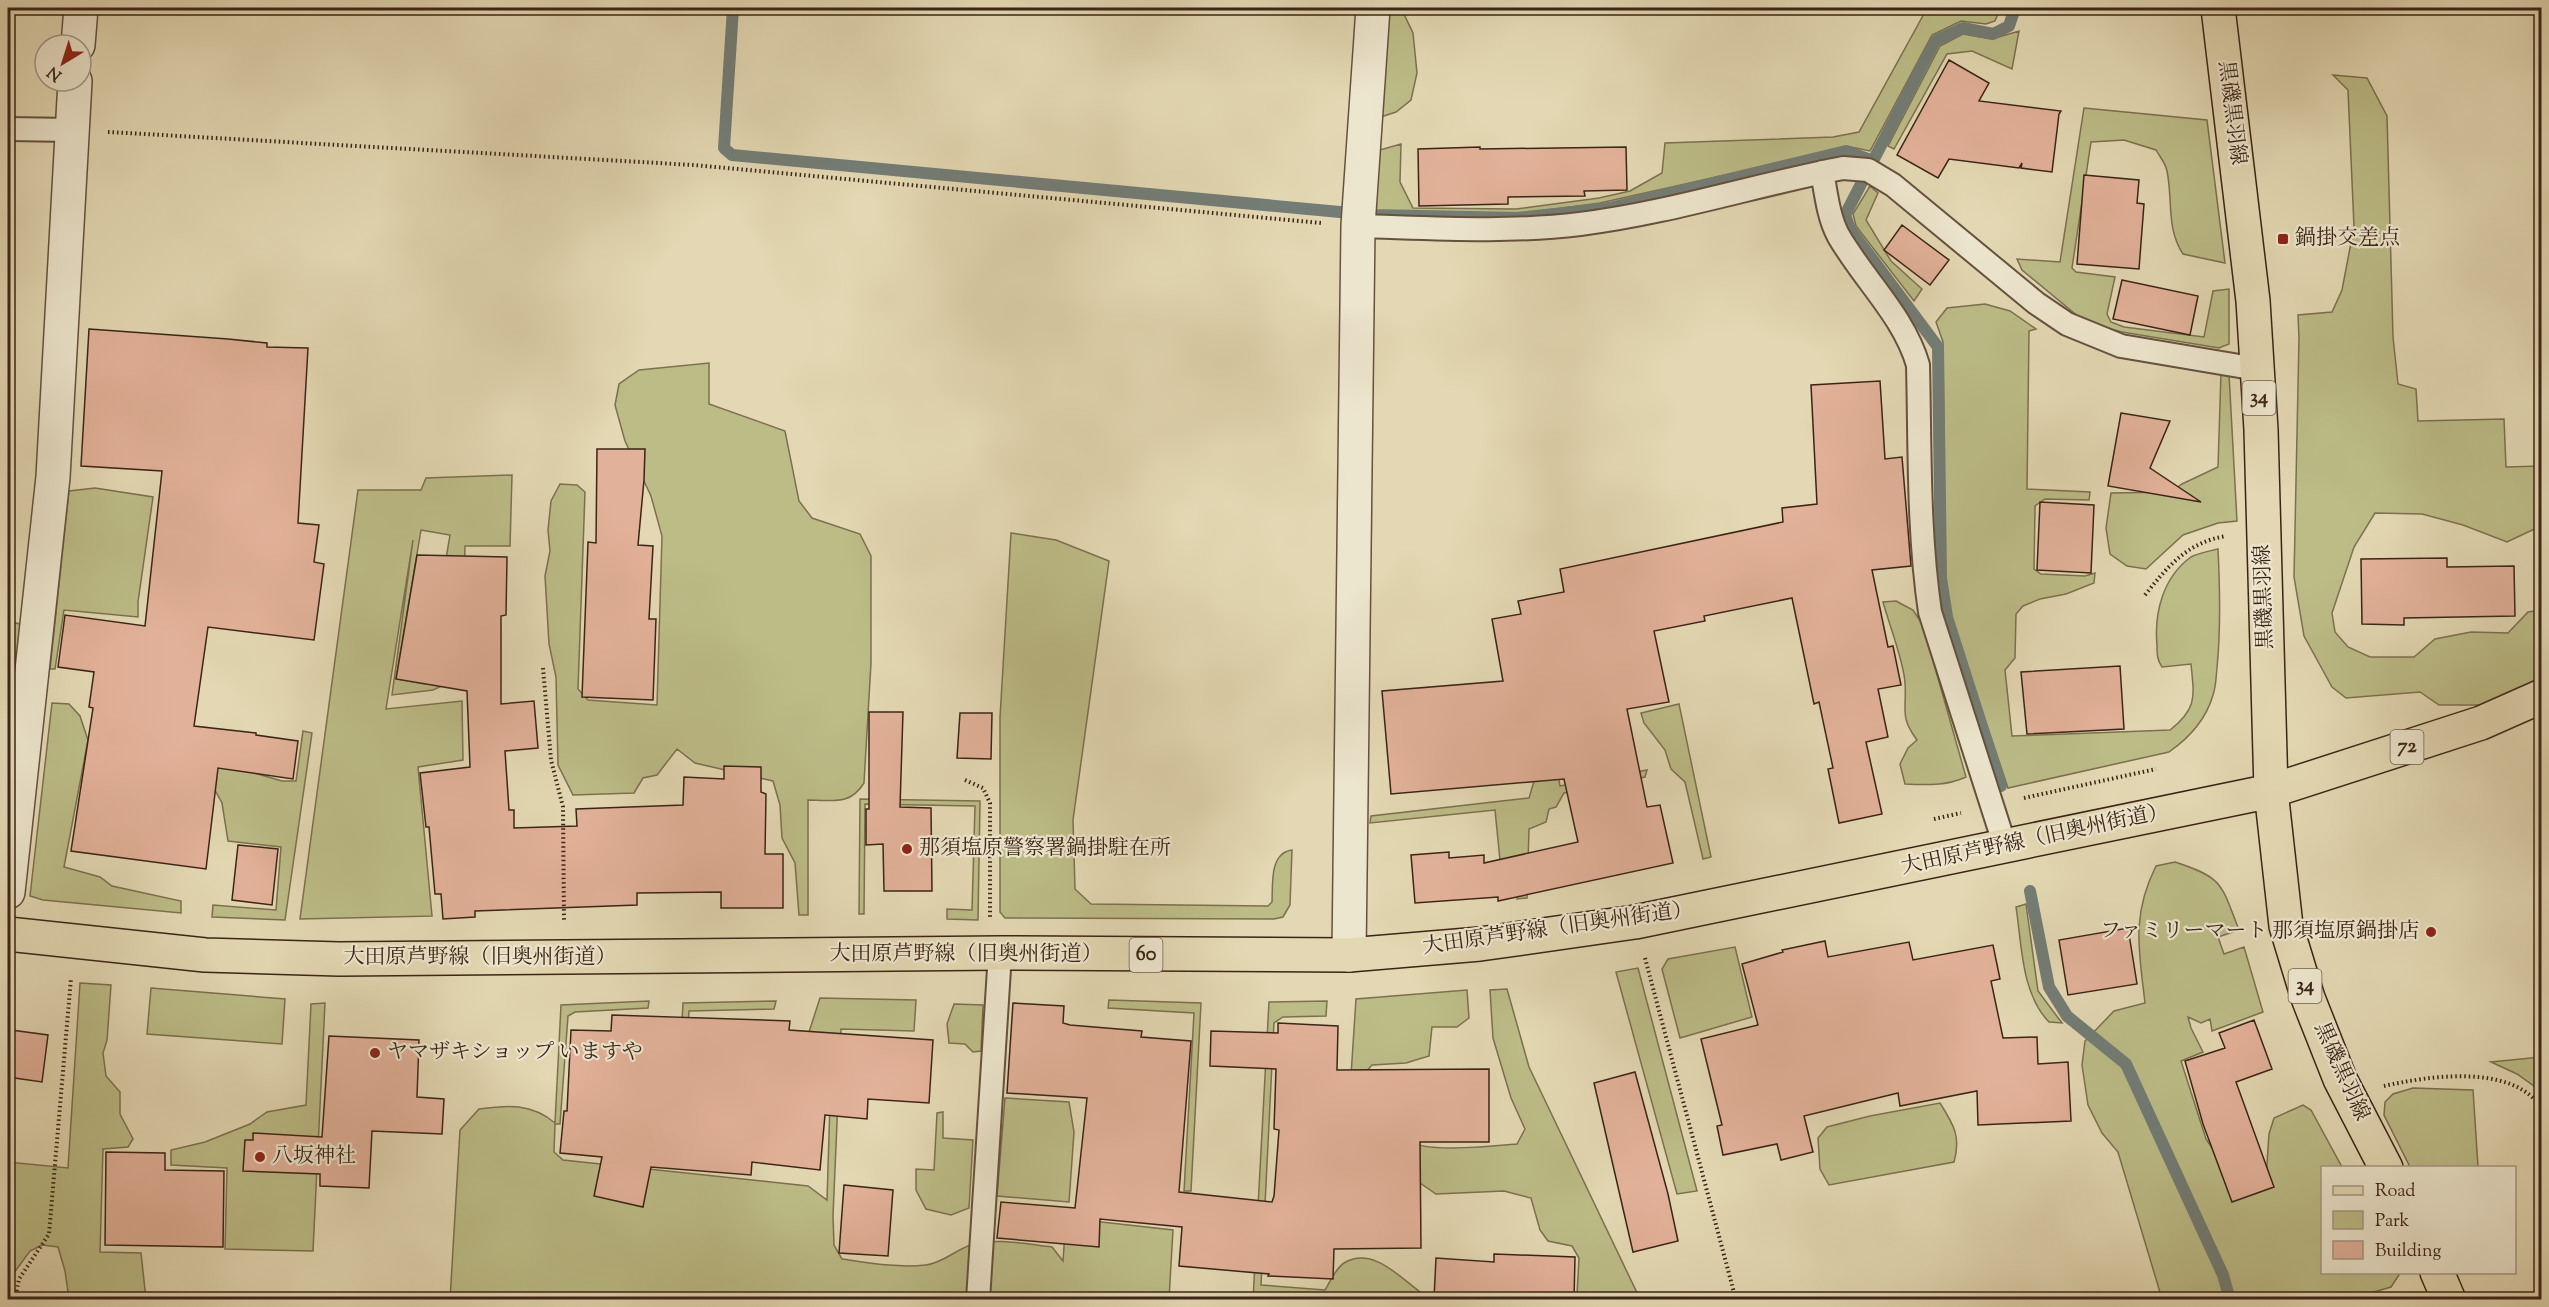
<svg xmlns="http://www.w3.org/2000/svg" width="2549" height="1307" font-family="'Sorts Mill Goudy','Noto Serif JP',serif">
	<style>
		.green { fill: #bcbc87; stroke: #7c704f; stroke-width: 1.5; fill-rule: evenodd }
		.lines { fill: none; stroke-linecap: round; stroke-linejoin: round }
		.stream { stroke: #737d76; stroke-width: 12 }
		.building { fill: #e2b199; stroke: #3b2417; stroke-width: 1.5 }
		.service-casing { stroke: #65513e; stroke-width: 26 }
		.minor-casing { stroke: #65513e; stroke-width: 36 }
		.primary-casing { stroke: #3b2417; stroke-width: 36 }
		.path { stroke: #3b2417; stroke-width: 4; stroke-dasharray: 1.5 3; stroke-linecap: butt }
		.service { stroke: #ede6ce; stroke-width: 22 }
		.minor { stroke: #ede6ce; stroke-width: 33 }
		.primary { stroke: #e3d8b3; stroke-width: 33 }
		.poi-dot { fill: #8f2418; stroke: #ede6ce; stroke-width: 2 }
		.labels { text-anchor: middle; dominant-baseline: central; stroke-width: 4.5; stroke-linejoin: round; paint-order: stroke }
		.shield { fill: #ede6ce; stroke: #705e4e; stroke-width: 1.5 }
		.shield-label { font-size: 20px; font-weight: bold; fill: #3b2417 }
		.street-label { font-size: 21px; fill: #3b2417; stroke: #ede6ce }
		.poi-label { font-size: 21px; fill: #3b2417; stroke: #ede6ce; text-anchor: start }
	</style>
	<rect width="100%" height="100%" fill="#e3d8b3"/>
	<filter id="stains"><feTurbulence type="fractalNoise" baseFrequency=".00333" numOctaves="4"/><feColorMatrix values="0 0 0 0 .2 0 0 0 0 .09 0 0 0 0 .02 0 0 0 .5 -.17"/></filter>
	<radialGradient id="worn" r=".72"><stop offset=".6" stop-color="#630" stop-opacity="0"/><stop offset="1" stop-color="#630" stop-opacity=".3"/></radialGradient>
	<path class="green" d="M 1386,10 L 1403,12 L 1413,33 L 1417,73 L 1411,100 L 1396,112 L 1378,118 Z
		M 1925,12 L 1998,14 L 1995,21 L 1986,24 L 1961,21 L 1932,35 L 1870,151 L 1851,147 L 1600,203 L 1518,214 L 1373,212 L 1376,151 L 1401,144 L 1400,182 L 1413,208 L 1516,209 L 1599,198 L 1630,191 L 1662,173 L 1665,143 L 1833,137 L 1859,132 Z
		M 2019,31 L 2012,69 L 1972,51 L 1947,54 L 1894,149 L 1888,146 L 1940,46 L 1963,34 L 1992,39 Z
		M 2333,75 L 2367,78 L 2387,116 L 2393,337 L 2398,384 L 2416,389 L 2418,421 L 2504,419 L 2506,467 L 2541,466 L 2541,526 L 2507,542 L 2463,525 L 2422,514 L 2375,513 L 2354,547 L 2332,613 L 2335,632 L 2348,647 L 2370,657 L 2414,657 L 2435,639 L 2471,632 L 2508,633 L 2528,612 L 2541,610 L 2541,684 L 2491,705 L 2439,705 L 2420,692 L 2346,698 L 2332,687 L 2304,636 L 2294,577 L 2299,338 L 2298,315 L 2332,312 L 2342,290 L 2354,227 L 2348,90 Z
		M 2084,108 L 2207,120 L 2225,263 L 2183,254 C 2166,228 2173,200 2167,171 C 2166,164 2160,157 2156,150 L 2124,140 L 2091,142 L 2072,268 L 2076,272 L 2115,277 L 2107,314 L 2111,322 L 2124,327 L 2204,337 L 2213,291 L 2229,289 L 2229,344 L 2219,348 L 2122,332 L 2085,322 L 2022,270 L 2017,259 L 2060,262 Z
		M 1870,186 L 1878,193 L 1866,220 L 1891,261 L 1922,289 L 1914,301 L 1856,226 L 1853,214 Z
		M 1985,304 L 2010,311 L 2036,329 L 2029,331 L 2027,489 L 2090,492 L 2089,500 L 2045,499 L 2035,506 L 2034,569 L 2041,574 L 2085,576 L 2095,573 L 2094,583 L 2066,594 L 2040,599 L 2023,606 L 2016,614 L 2015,658 L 2005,670 L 2012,736 L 2170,730 C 2198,708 2194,696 2191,664 L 2162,667 C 2157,660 2157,654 2157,645 C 2154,613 2163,577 2191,557 C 2198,553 2210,551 2218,549 C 2220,589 2221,628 2217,668 C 2216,677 2216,687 2213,695 C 2206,720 2189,738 2169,752 L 2008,788 L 1951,618 L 1945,580 L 1943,342 L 1936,322 L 1947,308 Z
		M 709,363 L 709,404 L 785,431 L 799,501 L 812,518 L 860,534 L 871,556 L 871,663 L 864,783 C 850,806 832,800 808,800 L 808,915 L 799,915 L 795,863 L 782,838 L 780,805 L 773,781 L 695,763 L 677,749 L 657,775 L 643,778 L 634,793 L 573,795 L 558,765 L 556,677 L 549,644 L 545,576 L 550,551 L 548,530 L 551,501 L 560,484 L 577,485 L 585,492 L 578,689 L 588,700 L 657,705 L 662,536 L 651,496 L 625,441 L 615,405 L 619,384 L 639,370 Z
		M 2221,373 L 2229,374 L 2237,521 L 2218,523 L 2183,535 L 2146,569 L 2127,566 L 2110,554 L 2106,528 L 2111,493 L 2171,492 L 2182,484 L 2218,467 Z
		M 512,475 L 510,546 L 465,546 L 462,649 L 446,684 L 433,690 L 392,695 L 413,540 L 386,709 L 462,701 L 463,760 L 418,767 L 432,916 L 300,919 L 358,490 L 421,490 L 426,478 ZM 421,530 L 450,535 L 425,684 L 396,679 Z
		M 95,488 L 153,497 L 138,602 L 138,617 L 64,610 L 55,669 L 50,669 L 69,491 Z
		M 1011,533 L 1056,540 L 1109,561 L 1073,820 L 1075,889 L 1091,904 L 1268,906 L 1272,902 C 1273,885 1269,853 1292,850 L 1290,905 L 1283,917 L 1274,919 L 1005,918 L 1000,912 L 1000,717 Z
		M 1896,601 L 1913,610 L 1923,625 L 1966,777 C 1947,786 1926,785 1905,784 L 1900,764 L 1908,748 L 1917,740 C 1899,716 1907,709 1905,683 C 1904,662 1889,624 1883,602 Z
		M 8,620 L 22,625 L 8,733 Z
		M 1541,678 L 1560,786 L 1647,770 L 1645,777 L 1564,793 L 1556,807 L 1549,809 L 1546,822 L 1529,829 L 1527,898 L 1517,899 L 1516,879 L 1502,880 L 1495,810 L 1370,823 L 1371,816 L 1529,798 L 1543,751 Z
		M 52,703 L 69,704 L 80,716 L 88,740 L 64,867 L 100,877 L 112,886 L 181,901 L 181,913 L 43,900 L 30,896 Z
		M 1679,704 L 1711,857 L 1703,859 L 1685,782 L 1671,769 L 1665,750 L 1644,723 L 1641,713 Z
		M 303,731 L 312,733 L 285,920 L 212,917 L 213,905 L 276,910 L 281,847 L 228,841 L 222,803 L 216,792 L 192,786 L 198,762 L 251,772 L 282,781 L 296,781 Z
		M 860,799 L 980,801 L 978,920 L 947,919 L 947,909 L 972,910 L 975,806 L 865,804 L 864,914 L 859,914 Z
		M 2175,862 C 2224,878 2221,884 2239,930 L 2218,937 L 2224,954 L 2244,947 L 2263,1012 L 2212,1031 L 2210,1019 L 2201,1023 L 2188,1017 L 2191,1028 L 2203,1052 L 2181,1061 L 2206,1139 L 2239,1189 L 2266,1179 L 2269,1134 L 2274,1118 L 2303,1105 L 2311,1110 L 2342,1167 L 2322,1168 L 2322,1272 L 2398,1273 L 2399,1275 L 2391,1287 L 2350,1299 L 2162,1299 L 2118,1152 L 2102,1133 L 2088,1105 L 2082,1065 L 2085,1041 L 2114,1011 L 2145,1003 C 2139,950 2131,916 2156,866 Z
		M 2026,904 L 2038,991 L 2062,1023 L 2049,1022 C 2021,993 2022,945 2016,907 Z
		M 1735,947 L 1752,1017 L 1680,1038 L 1662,969 L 1668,959 Z
		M 1638,968 L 1697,1191 L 1677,1194 L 1616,972 Z
		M 80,983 L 111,985 L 107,1040 L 103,1053 L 106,1076 L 120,1092 L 120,1114 L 133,1139 L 128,1147 L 103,1149 L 100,1252 L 141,1253 L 146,1299 L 69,1299 L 65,1271 L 58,1247 L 42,1245 L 30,1251 L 8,1281 L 8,1162 L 68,1168 Z
		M 151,988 L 285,999 L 282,1044 L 147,1034 Z
		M 1507,989 L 1529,1067 L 1640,1299 L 1567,1299 L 1577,1295 L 1579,1258 L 1572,1246 L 1548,1241 L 1540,1230 L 1531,1198 L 1504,1191 L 1436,1194 L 1414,1179 L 1344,1182 L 1356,999 L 1467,990 L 1469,1018 L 1457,1027 L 1432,1027 L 1429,1056 L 1406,1063 L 1372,1065 L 1364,1074 C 1376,1092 1394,1126 1408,1140 C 1422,1154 1496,1146 1517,1144 L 1525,1129 L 1511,1098 L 1493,1038 L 1490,990 Z
		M 820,998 L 916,1000 L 914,1031 L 841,1029 L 833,1216 L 834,1245 L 842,1259 C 870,1263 897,1268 926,1265 C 942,1263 953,1252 968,1246 C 994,1237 1025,1244 1052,1247 L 1063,1261 L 1066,1218 L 1173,1230 L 1169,1299 L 655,1300 L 652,1295 L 652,1300 L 450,1300 L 460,1130 L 479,1109 C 508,1105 531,1103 555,1123 L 561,1005 L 649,1001 L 648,1008 L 575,1012 L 568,1016 L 560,1124 L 555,1124 L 554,1152 L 563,1160 L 808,1186 L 827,1200 L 830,1103 L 809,1032 Z
		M 1109,1000 L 1201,1003 L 1191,1191 L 1184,1191 L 1194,1013 L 1108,1008 Z
		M 776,1001 L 774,1009 L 689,1011 L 682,1118 L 677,1115 L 683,1003 Z
		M 1327,1001 L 1326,1016 L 1283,1017 L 1274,1023 L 1261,1285 L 1325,1290 C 1330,1282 1336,1268 1344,1263 C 1376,1244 1406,1285 1430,1299 L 1253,1300 L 1269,1002 Z
		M 325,1003 L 313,1251 L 225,1249 L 227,1168 L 171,1165 L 171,1150 L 205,1142 L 250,1124 L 267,1112 L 306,1105 L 311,1004 Z
		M 954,1004 L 983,1005 L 981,1051 L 973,1052 L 965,1044 L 949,1043 L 947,1024 Z
		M 2541,1057 L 2541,1091 L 2517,1074 L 2491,1062 Z
		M 2413,1088 L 2473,1090 L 2478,1167 L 2410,1167 L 2384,1115 L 2385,1102 L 2393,1094 Z
		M 1005,1098 L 1069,1102 L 1074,1132 L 1069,1202 L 997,1196 Z
		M 1940,1103 C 1954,1125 1961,1137 1954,1162 L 1829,1185 L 1820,1169 L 1818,1138 L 1827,1127 L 1870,1116 Z
		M 943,1112 L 943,1138 L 973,1140 L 969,1208 L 951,1215 L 926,1209 L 916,1190 L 916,1169 L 934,1170 L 937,1113 Z"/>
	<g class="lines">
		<path class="stream" d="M 733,8 L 724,148 L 732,155 L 1372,215 L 1518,218 L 1609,208 L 1846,151 L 1873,161
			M 2001,786 L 1947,617 L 1941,578 L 1938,347 L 1850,229 L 1845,215 L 1935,41 L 1963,28 L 1993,34 L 2009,26 L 2015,8
			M 2030,891 L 2049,987 L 2067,1016 L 2126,1064 L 2223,1275 L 2230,1300"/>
	</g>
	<path class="building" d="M 1949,60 L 1989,83 L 1979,101 L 2061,111 L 2059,114 L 2052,172 L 2021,168 L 2022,163 L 2019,168 L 1949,159 L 1938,178 L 1897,155 Z
		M 1480,147 L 1480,149 L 1626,147 L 1627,190 L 1584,191 L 1585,196 L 1508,197 L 1508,204 L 1419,206 L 1418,149 Z
		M 2084,175 L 2139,180 L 2137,203 L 2144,204 L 2139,269 L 2077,264 Z
		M 1902,225 L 1949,260 L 1930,285 L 1884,250 Z
		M 2122,280 L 2198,296 L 2190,335 L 2113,319 Z
		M 89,329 L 228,339 L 267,343 L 267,347 L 308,348 L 298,523 L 319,525 L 314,562 L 324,564 L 314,640 L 208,627 L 194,726 L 256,733 L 256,735 L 298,741 L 293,779 L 218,768 L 206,869 L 71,851 L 93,708 L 89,707 L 94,672 L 58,667 L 65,615 L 145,626 L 162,471 L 81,466 Z
		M 1880,381 L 1885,459 L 1902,457 L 1911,566 L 1872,570 L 1888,647 L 1893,646 L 1901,685 L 1878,689 L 1888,737 L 1866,742 L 1882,814 L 1839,823 L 1828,769 L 1833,768 L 1819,702 L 1814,704 L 1792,598 L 1704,616 L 1705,621 L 1654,631 L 1669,702 L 1627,709 L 1647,807 L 1660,805 L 1673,863 L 1498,901 L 1498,897 L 1415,903 L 1411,855 L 1449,852 L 1449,858 L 1484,855 L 1484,863 L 1578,842 L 1564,779 L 1391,794 L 1382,691 L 1503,681 L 1492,619 L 1521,614 L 1518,601 L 1564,592 L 1560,569 L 1783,522 L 1782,508 L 1817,504 L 1811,385 Z
		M 2121,413 L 2170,421 L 2150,468 L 2201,502 L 2108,486 Z
		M 597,449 L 645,449 L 644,480 L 638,545 L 653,546 L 649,619 L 656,619 L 653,700 L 582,697 L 588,542 L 596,543 Z
		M 2040,502 L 2094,505 L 2091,573 L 2037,570 Z
		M 417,555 L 507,557 L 506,615 L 501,616 L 501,704 L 534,701 L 538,748 L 505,751 L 509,810 L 514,810 L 514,828 L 577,826 L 576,809 L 683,805 L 684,777 L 724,779 L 724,766 L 761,767 L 761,792 L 766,794 L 765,854 L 783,854 L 783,908 L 721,908 L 721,892 L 637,893 L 637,905 L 475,911 L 475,917 L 443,919 L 441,894 L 435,894 L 429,827 L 426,827 L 420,773 L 470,767 L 467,691 L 396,679 Z
		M 2447,558 L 2447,567 L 2514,566 L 2515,616 L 2404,618 L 2404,625 L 2362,624 L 2361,559 Z
		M 2120,666 L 2124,729 L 2027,734 L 2021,672 Z
		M 869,712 L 903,712 L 900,807 L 931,808 L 932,891 L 884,891 L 883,844 L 866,845 L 866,809 L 869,809 Z
		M 960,713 L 992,713 L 991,759 L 957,758 Z
		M 238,845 L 278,849 L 272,905 L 232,900 Z
		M 2128,928 L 2137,984 L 2068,995 L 2059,940 Z
		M 1825,941 L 1828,957 L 1909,942 L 1913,960 L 1993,945 L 2000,979 L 1991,981 L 2003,1038 L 2037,1037 L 2038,1064 L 2068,1062 L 2071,1121 L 1978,1125 L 1977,1091 L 1900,1106 L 1898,1093 L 1804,1116 L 1813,1152 L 1781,1160 L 1777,1144 L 1723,1155 L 1717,1126 L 1722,1125 L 1701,1039 L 1758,1025 L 1742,964 L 1783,952 L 1782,950 Z
		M 1013,1003 L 1064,1006 L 1063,1023 L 1070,1025 L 1142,1031 L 1141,1037 L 1191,1041 L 1179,1192 L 1272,1202 L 1274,1196 L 1279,1130 L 1274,1129 L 1276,1069 L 1210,1066 L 1211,1031 L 1278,1033 L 1278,1023 L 1338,1026 L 1337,1070 L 1489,1069 L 1489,1142 L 1420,1142 L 1421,1248 L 1334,1249 L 1333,1279 L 1268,1276 L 1269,1274 L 1179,1266 L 1182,1227 L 1100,1219 L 1099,1247 L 997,1238 L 1001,1202 L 1075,1208 L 1087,1098 L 1007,1093 Z
		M 612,1015 L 790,1021 L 789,1030 L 933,1040 L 929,1103 L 868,1099 L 867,1119 L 825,1115 L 820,1170 L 752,1162 L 751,1175 L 651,1167 L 643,1207 L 594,1196 L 602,1157 L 560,1153 L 564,1111 L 567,1111 L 571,1030 L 611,1031 Z
		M 2254,1020 L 2272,1069 L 2236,1082 L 2274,1187 L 2232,1202 L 2203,1124 L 2185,1061 L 2225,1048 L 2219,1033 Z
		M 11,1030 L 48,1035 L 42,1082 L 8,1077 Z
		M 329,1036 L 419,1040 L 417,1097 L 444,1099 L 442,1134 L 372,1131 L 369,1188 L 320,1186 L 320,1174 L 243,1171 L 245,1140 L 253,1140 L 253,1133 L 322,1137 Z
		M 1635,1072 L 1668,1194 L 1678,1241 L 1633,1252 L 1594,1083 Z
		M 106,1152 L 165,1153 L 165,1170 L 224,1171 L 223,1247 L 105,1245 Z
		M 844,1185 L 893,1190 L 888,1256 L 839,1253 Z
		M 1494,1254 L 1575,1257 L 1574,1299 L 1434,1299 L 1436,1258 L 1494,1262 Z"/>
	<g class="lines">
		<defs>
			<path id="service" d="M 8,129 L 72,130
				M 1822,172 C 1826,192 1828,216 1838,235 C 1863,279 1904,316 1918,365 C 1920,447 1918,531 1930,612 L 2005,846
				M 1358,226 C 1432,228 1507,233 1580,224 C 1669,213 1755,185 1843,168 L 1868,170 L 1893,185 L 2036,303 L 2067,324 L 2121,346 L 2257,369
				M 978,1300 L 1000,953"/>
			<path id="minor" d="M 78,45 L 81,8
				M 8,892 L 53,477 L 75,81
				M 1349,955 L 1358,226 L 1373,8"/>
			<path id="primary" d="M 2218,8 L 2253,301 L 2261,430 L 2271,791 L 2286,926 L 2308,998 L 2340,1079 L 2386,1168
				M 8,934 L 205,955 L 339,959 L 1000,953 L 1349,955 L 1480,944 L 1635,922 L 2271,791 L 2481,723 L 2542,696
				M 2437,1272 L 2449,1300"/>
		</defs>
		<use href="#service" class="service-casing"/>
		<use href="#minor" class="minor-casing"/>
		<use href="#primary" class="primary-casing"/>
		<path class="path" d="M 108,132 L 694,165 L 1321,223
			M 2145,595 C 2168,566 2188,542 2226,536
			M 543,668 L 551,760 L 563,807 L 564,922
			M 965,780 L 983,788 L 990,803 L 990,917
			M 2024,798 L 2156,769
			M 1934,819 L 1961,813
			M 1645,958 L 1736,1300
			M 2384,1086 C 2429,1076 2511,1063 2542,1108
			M 15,1300 L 19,1279 L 49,1234 L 71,978"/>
		<use href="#service" class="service"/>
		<use href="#minor" class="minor"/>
		<use href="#primary" class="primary"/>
	</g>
	<g class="poi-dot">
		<rect x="2277" y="233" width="12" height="12" rx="3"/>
		<circle cx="907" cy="849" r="6"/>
		<circle cx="2431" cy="932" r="6"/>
		<circle cx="375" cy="1053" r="6"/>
		<circle cx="260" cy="1157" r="6"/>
	</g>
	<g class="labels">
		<g class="shield">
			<rect x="2242.5" y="381" width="33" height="34" rx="4.5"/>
			<rect x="2390.5" y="730" width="33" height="34" rx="4.5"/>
			<rect x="1129.5" y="938" width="33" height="34" rx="4.5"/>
			<rect x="2288.5" y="969" width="33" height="34" rx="4.5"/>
		</g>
		<g class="shield-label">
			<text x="2259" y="398">34</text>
			<text x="2407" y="747">72</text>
			<text x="1146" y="955">60</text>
			<text x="2305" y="986">34</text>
		</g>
		<g class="street-label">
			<text transform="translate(2231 113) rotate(83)">黒磯黒羽線</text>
			<text transform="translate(2265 597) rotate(-92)">黒磯黒羽線</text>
			<text transform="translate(2035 840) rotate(-12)">大田原芦野線（旧奥州街道）</text>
			<text transform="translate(1558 929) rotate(-8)">大田原芦野線（旧奥州街道）</text>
			<text x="966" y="955">大田原芦野線（旧奥州街道）</text>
			<text x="480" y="958">大田原芦野線（旧奥州街道）</text>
			<text transform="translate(2341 1072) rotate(66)">黒磯黒羽線</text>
		</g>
		<g class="poi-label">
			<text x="2295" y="239">鍋掛交差点</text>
			<text x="919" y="849">那須塩原警察署鍋掛駐在所</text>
			<text x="2419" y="932" text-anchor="end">ファミリーマート 那須塩原鍋掛店</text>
			<text x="387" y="1053">ヤマザキショップ いますや</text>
			<text x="272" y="1157">八坂神社</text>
		</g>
	</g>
	<rect width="2549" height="1307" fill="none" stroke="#e3d8b3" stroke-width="30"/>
	<rect x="9" y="9" width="2531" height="1289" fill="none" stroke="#3b2417" stroke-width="3"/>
	<rect x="15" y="15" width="2519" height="1277" fill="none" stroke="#3b2417" stroke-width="1.5"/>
	<rect x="2321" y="1166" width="195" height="108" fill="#ede6ce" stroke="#a69885" stroke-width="1.5"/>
	<rect x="2333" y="1186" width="30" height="9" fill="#e3d8b3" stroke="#a69885" stroke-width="1.5"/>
	<text x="2375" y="1196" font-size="18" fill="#3b2417">Road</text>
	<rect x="2333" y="1211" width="30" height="18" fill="#bcbc87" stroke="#a69885" stroke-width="1.5"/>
	<text x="2375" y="1226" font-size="18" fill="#3b2417">Park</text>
	<rect x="2333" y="1241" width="30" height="18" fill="#e2b199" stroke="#a69885" stroke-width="1.5"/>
	<text x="2375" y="1256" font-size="18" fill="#3b2417">Building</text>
	<g transform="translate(63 63) rotate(218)"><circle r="28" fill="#ede6ce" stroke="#a69885" stroke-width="1.5"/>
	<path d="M0-4.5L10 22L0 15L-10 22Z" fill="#8f2418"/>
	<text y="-9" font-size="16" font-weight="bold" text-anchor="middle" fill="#3b2417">N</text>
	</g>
	<rect width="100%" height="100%" filter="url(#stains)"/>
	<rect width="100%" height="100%" fill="url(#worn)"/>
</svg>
